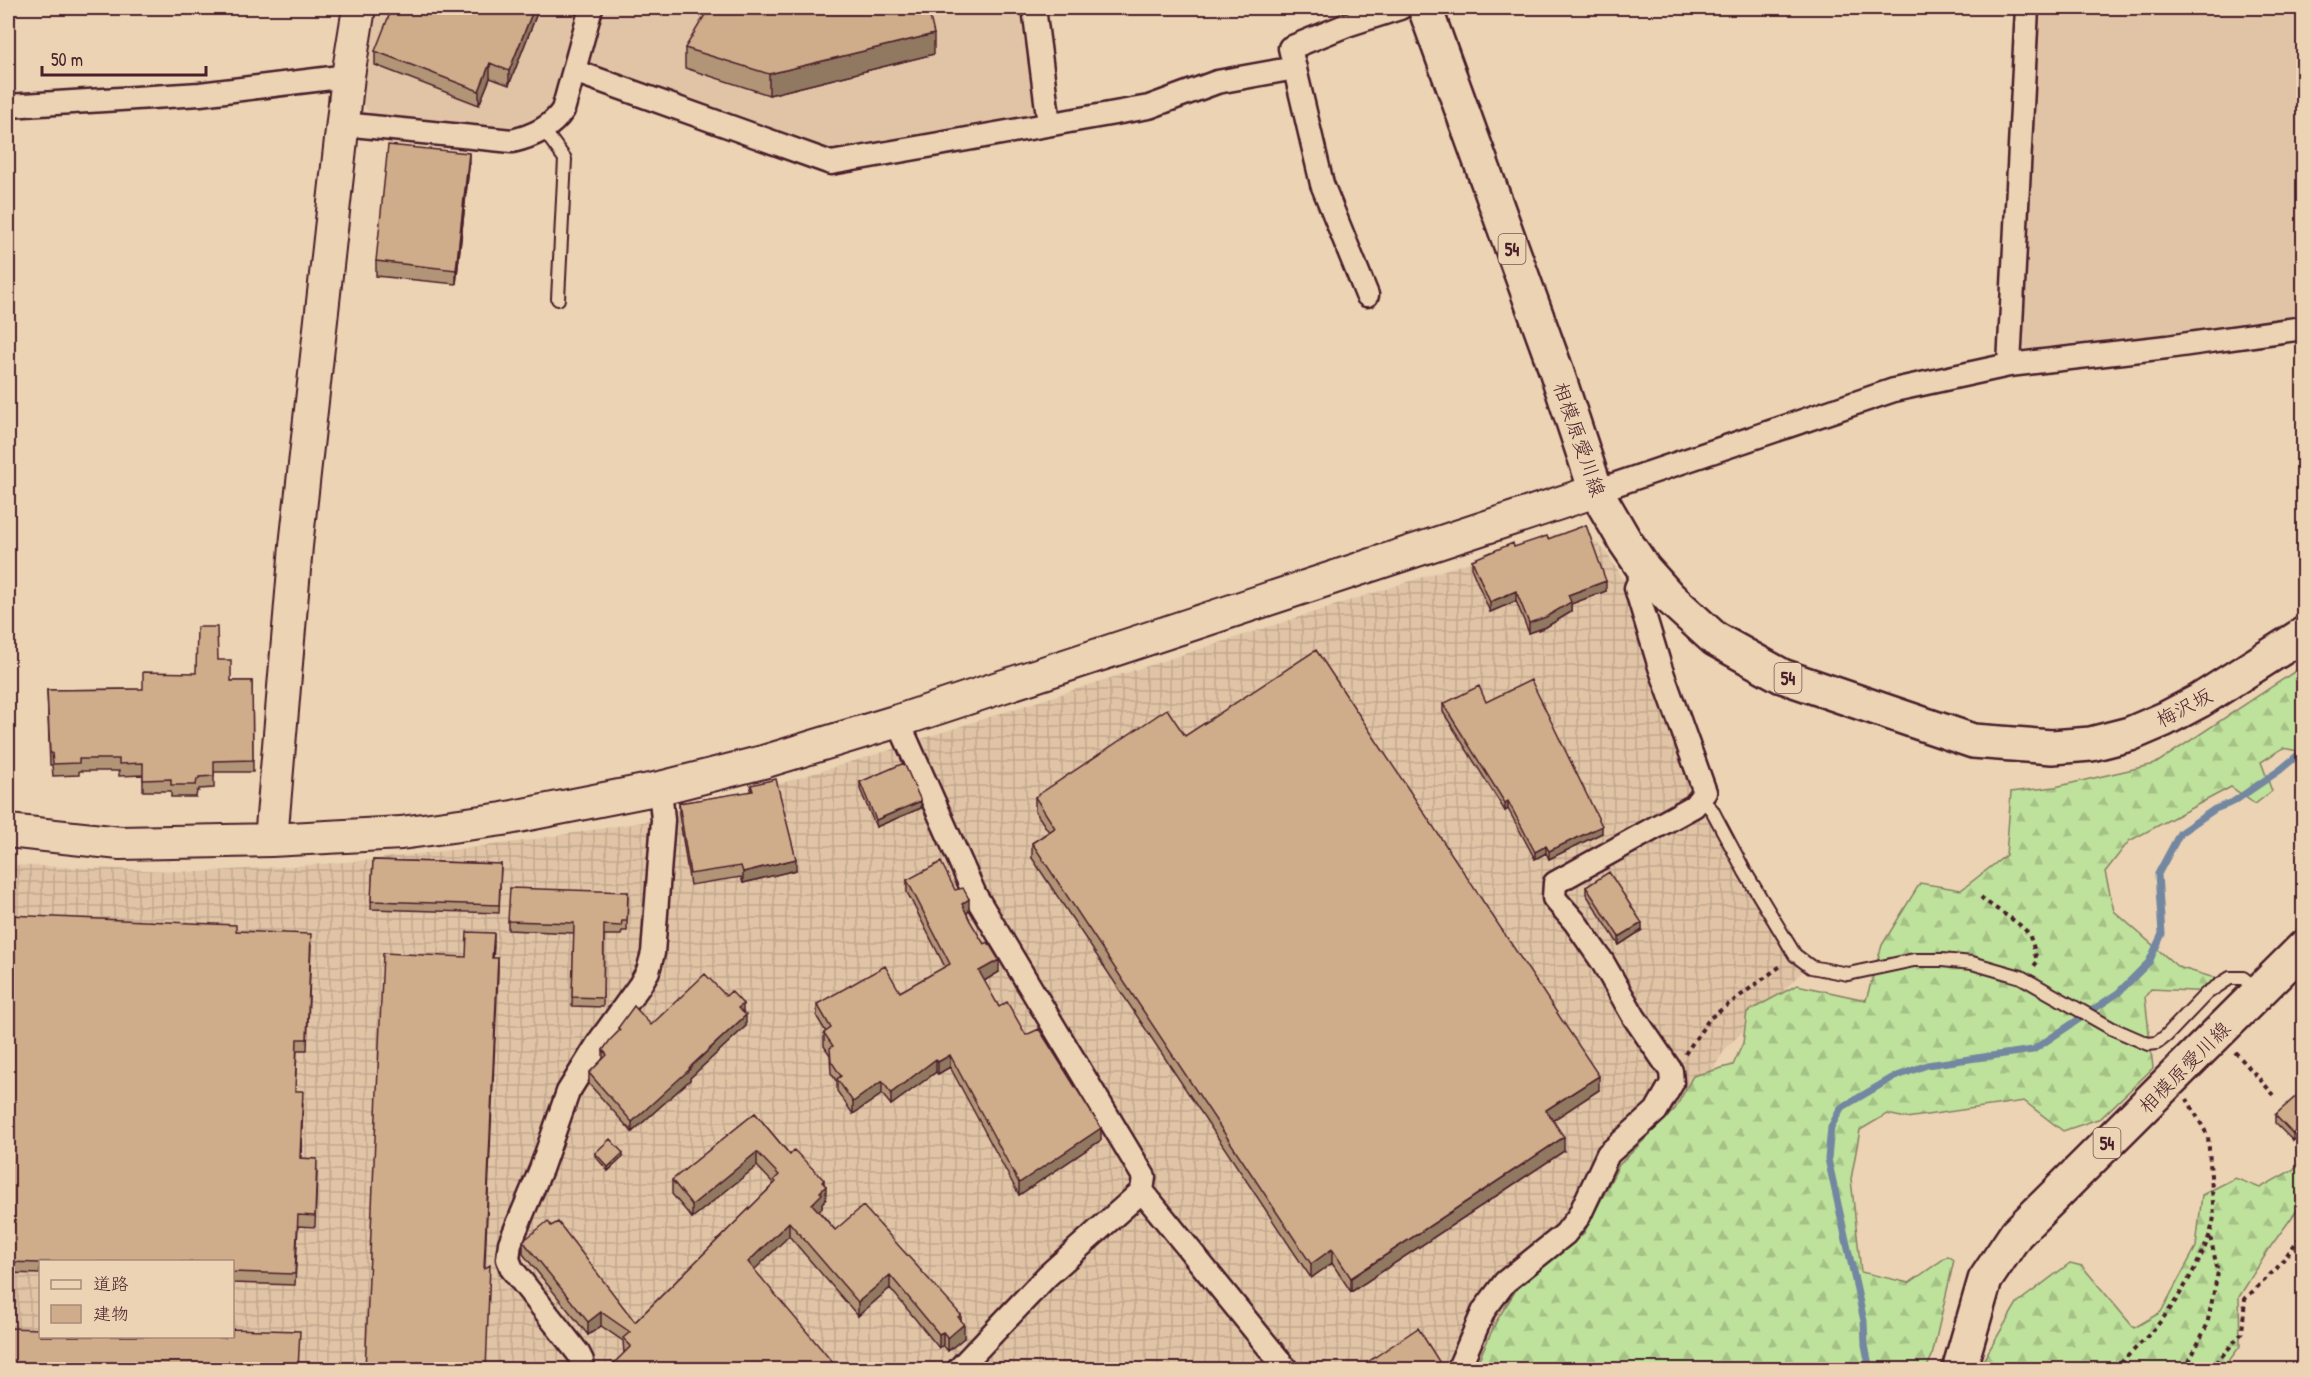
<svg xmlns="http://www.w3.org/2000/svg" width="2311" height="1377" font-family="'Patrick Hand','Klee One',sans-serif">
	<style>
		.built { fill: #e0c4a5 }
		.industrial { fill: url(#industrial-grid); fill-rule: evenodd }
		.forest { fill: url(#forest-firs); stroke: #848063; stroke-width: 1.5 }
		.lines { fill: none; stroke-linecap: round; stroke-linejoin: round }
		.stream { stroke: #7387a1; stroke-width: 7 }
		.lane-casing { stroke: #4a1f2b; stroke-width: 16 }
		.street-casing { stroke: #4a1f2b; stroke-width: 27 }
		.secondary-casing { stroke: #4a1f2b; stroke-width: 36 }
		.primary-casing { stroke: #4a1f2b; stroke-width: 38 }
		.path { stroke: #4a1f2b; stroke-width: 4; stroke-dasharray: 4.5 4.5; stroke-linecap: butt }
		.lane { stroke: #ebd3b3; stroke-width: 12 }
		.street { stroke: #ebd3b3; stroke-width: 22 }
		.secondary { stroke: #ebd3b3; stroke-width: 32 }
		.primary { stroke: #ebd3b3; stroke-width: 33 }
		.wall { fill: #b29477; stroke: #4a1f2b; stroke-width: 1.5 }
		.shaded-wall { fill: #917861; stroke: #4a1f2b; stroke-width: 1.5 }
		.building { fill: #cfac8a; stroke: #4a1f2b; stroke-width: 1.5 }
		.labels { text-anchor: middle; dominant-baseline: central; stroke-width: 6; stroke-linejoin: round; paint-order: stroke }
		.shield { fill: #ebd3b3; stroke: #7a5554; stroke-width: 1.5 }
		.shield-label { font-size: 18px; font-weight: bold; fill: #4a1f2b }
		.street-label { font-size: 20px; fill: #4a1f2b; stroke: #ebd3b3 }
	</style>
	<defs>
		<pattern id="industrial-grid" width="8" height="8" patternUnits="userSpaceOnUse" patternTransform="scale(1.5)"><rect width="8" height="8" fill="#e0c4a5"/><path d="M0 4h8M4 0v8" fill="none" stroke="#c2a88e"/></pattern>
		<pattern id="forest-firs" width="22" height="20" patternUnits="userSpaceOnUse" patternTransform="scale(1.5)"><rect width="22" height="20" fill="#bee19b"/><path d="M5 1l3.5 6h-7zM16 11l3.5 6h-7z" fill="#a5c186"/></pattern>
	</defs>
	<rect width="100%" height="100%" fill="#ebd3b3"/>
	<filter id="ink" filterUnits="userSpaceOnUse"><feTurbulence type="fractalNoise" baseFrequency=".0167" numOctaves="2"/><feDisplacementMap in="SourceGraphic" scale="12" xChannelSelector="R" yChannelSelector="G"/><feConvolveMatrix kernelMatrix="1 2 1 2 8 2 1 2 1" color-interpolation-filters="sRGB"/></filter>
	<g filter="url(#ink)">
		<path class="built" d="M 371,8 L 583,8 L 553,112 L 527,131 L 378,121 L 378,115 L 370,114 L 361,102 Z
			M 605,8 L 1027,8 L 1039,112 L 1031,122 L 831,158 L 595,72 L 590,63 Z
			M 2037,8 L 2303,8 L 2303,318 L 2030,352 L 2020,342 Z"/>
		<path class="industrial" d="M 1582,528 L 1606,552 L 1624,580 L 1654,672 L 1696,787 L 1790,954 L 1804,970 L 1726,1048 L 1681,1120 L 1488,1369 L 1295,1369 L 1165,1210 L 1154,1179 L 990,907 L 918,740 L 1572,529 Z
			M 900,747 L 1131,1177 L 1130,1189 L 1044,1270 L 945,1369 L 589,1369 L 519,1266 L 517,1239 L 578,1092 L 652,980 L 670,812 L 739,796 Z
			M 655,820 L 643,964 L 503,1240 L 575,1361 L 574,1369 L 8,1370 L 8,865 L 198,872 L 311,865 L 369,860 L 517,842 ZM 40,1262 L 232,1262 L 232,1336 L 40,1336 Z
			M 1150,1209 L 1280,1370 L 968,1370 L 1117,1223 L 1123,1223 L 1138,1210 Z"/>
		<path class="forest" d="M 2303,666 L 2303,752 L 2283,748 L 2261,762 L 2272,791 L 2255,804 L 2231,787 L 2129,841 L 2105,872 L 2114,911 L 2178,967 L 2215,978 L 2213,992 L 2151,989 L 2145,997 L 2153,1068 L 2101,1118 L 2063,1131 L 2024,1101 L 1906,1118 L 1887,1114 L 1860,1130 L 1851,1179 L 1861,1272 L 1909,1283 L 1948,1256 L 1954,1260 L 1932,1356 L 1926,1369 L 1474,1370 L 1497,1320 L 1516,1290 L 1584,1233 L 1619,1165 L 1675,1109 L 1693,1076 L 1733,1065 L 1743,1043 L 1747,1012 L 1797,985 L 1866,1000 L 1882,945 L 1920,883 L 1961,890 L 2006,855 L 2011,792 L 2055,787 L 2155,764 Z
			M 2303,1164 L 2303,1202 L 2271,1246 L 2239,1297 L 2240,1346 L 2223,1369 L 1978,1369 L 2017,1303 L 2070,1263 L 2082,1266 L 2134,1328 L 2161,1312 L 2196,1247 L 2202,1195 L 2235,1178 L 2260,1188 Z"/>
		<g class="lines">
			<path class="stream" d="M 1870,1370 L 1865,1345 L 1864,1321 L 1828,1159 L 1831,1127 L 1841,1108 L 1892,1078 L 1927,1065 L 2033,1050 L 2118,993 L 2149,962 L 2162,934 L 2158,874 L 2180,833 L 2215,809 L 2233,802 L 2280,770 L 2304,750"/>
			<defs>
				<path id="lane" d="M 543,129 L 565,159 L 558,299
					M 1700,798 L 1712,810 L 1745,872 L 1795,955 L 1811,967 L 1848,974 L 1914,960 L 1942,960 L 1972,963 L 2021,977 L 2111,1028 L 2148,1044 L 2157,1043 L 2166,1036 L 2207,993 L 2230,978 L 2243,978 L 2259,991"/>
				<path id="street" d="M 1034,8 L 1049,124
					M 574,71 L 831,163 L 1149,107 L 1217,82 L 1295,68
					M 8,106 L 200,94 L 348,76
					M 343,124 L 512,141 C 533,136 551,128 563,110 L 591,8
					M 1367,295 L 1322,184 L 1290,48 L 1347,25 L 1400,8
					M 2009,365 L 2027,8
					M 1596,491 L 1894,390 L 2009,365 L 2167,347 L 2304,328
					M 898,721 L 975,895 L 1144,1177 L 1142,1191 L 1047,1276 L 958,1370
					M 1142,1191 L 1287,1370
					M 581,1370 L 582,1361 L 578,1353 L 512,1269 L 508,1259 L 510,1243 L 541,1169 L 568,1092 L 601,1039 L 640,985 L 648,971 L 653,953 L 663,820 L 660,788
					M 1458,1370 L 1484,1310 L 1505,1282 L 1565,1234 L 1579,1216 L 1608,1154 L 1656,1111 L 1672,1083 L 1671,1071 L 1634,1017 L 1602,961 L 1575,922 L 1554,898 L 1555,883 L 1694,806 L 1705,792 L 1660,667 L 1636,588 L 1644,569"/>
				<path id="secondary" d="M 8,831 L 120,843 L 271,840 L 401,833 L 503,819 L 660,788 L 763,762 L 898,721 L 1596,491
					M 271,840 L 296,546 L 348,76 L 359,8"/>
				<path id="primary" d="M 1425,8 L 1556,370 L 1596,491 L 1625,541 L 1644,569 L 1669,597 L 1715,639 L 1782,676 L 1973,741 L 2052,747 L 2091,744 L 2130,734 L 2165,719 L 2199,701 L 2304,634
					M 1959,1370 L 1985,1280 L 2016,1234 L 2304,947"/>
			</defs>
			<use href="#lane" class="lane-casing"/>
			<use href="#street" class="street-casing"/>
			<use href="#secondary" class="secondary-casing"/>
			<use href="#primary" class="primary-casing"/>
			<path class="path" d="M 1981,897 C 1993,909 2023,923 2029,935 C 2033,943 2035,953 2037,962 L 2034,966
				M 2235,1052 L 2274,1095
				M 1685,1054 L 1710,1018 L 1782,965
				M 2114,1370 C 2127,1356 2141,1344 2153,1330 C 2175,1307 2211,1247 2214,1216 L 2208,1136 L 2187,1099
				M 2185,1370 L 2207,1325 L 2218,1272 L 2210,1236
				M 2210,1370 L 2242,1333 L 2245,1299 L 2277,1268 L 2304,1232"/>
			<use href="#lane" class="lane"/>
			<use href="#street" class="street"/>
			<use href="#secondary" class="secondary"/>
			<use href="#primary" class="primary"/>
		</g>
		<path class="wall" d="M 539,8 L 509,85 L 490,78 L 479,105 L 375,65 L 375,51 Z
			M 685,48 L 934,54 L 769,95 L 685,68 Z
			M 469,167 L 456,284 L 376,276 L 376,261 Z
			M 1548,539 L 1606,591 L 1571,604 L 1571,612 L 1546,627 L 1529,633 L 1516,601 L 1490,612 L 1472,570 L 1472,560 Z
			M 218,660 L 231,681 L 252,681 L 253,772 L 214,772 L 214,788 L 199,789 L 199,791 L 197,791 L 196,797 L 171,797 L 171,791 L 143,791 L 143,775 L 119,776 L 119,771 L 79,771 L 79,775 L 53,776 L 52,765 L 50,765 L 47,690 L 143,689 L 196,673 Z
			M 1486,702 L 1602,833 L 1549,859 L 1546,853 L 1535,859 L 1508,809 L 1505,811 L 1443,712 L 1443,704 Z
			M 1185,736 L 1599,1090 L 1552,1120 L 1564,1151 L 1351,1292 L 1332,1263 L 1311,1278 L 1032,858 L 1032,843 L 1049,832 L 1035,811 L 1035,797 Z
			M 860,782 L 921,808 L 876,827 L 860,789 Z
			M 751,785 L 796,870 L 743,883 L 741,877 L 690,885 L 679,814 L 679,803 L 751,792 Z
			M 373,860 L 501,864 L 499,913 L 371,909 Z
			M 907,880 L 955,890 L 969,911 L 967,913 L 970,921 L 999,972 L 984,981 L 999,1007 L 1026,1035 L 1101,1140 L 1019,1195 L 950,1067 L 938,1074 L 936,1072 L 891,1105 L 882,1094 L 853,1114 L 837,1091 L 837,1082 L 831,1073 L 830,1055 L 824,1046 L 824,1033 L 826,1032 L 817,1017 L 817,1004 L 900,992 L 945,967 L 907,892 Z
			M 1586,887 L 1642,930 L 1619,945 L 1586,894 Z
			M 628,892 L 627,931 L 622,931 L 621,935 L 604,935 L 603,1007 L 572,1006 L 574,933 L 508,930 L 508,921 Z
			M 8,915 L 236,931 L 311,945 L 307,1050 L 297,1050 L 295,1091 L 303,1103 L 301,1158 L 317,1170 L 315,1227 L 298,1226 L 295,1285 L 232,1283 L 232,1262 L 40,1262 L 40,1274 L 8,1273 Z
			M 726,996 L 743,1012 L 746,1026 L 690,1078 L 690,1080 L 632,1132 L 589,1084 L 589,1073 L 603,1059 L 603,1050 L 618,1032 L 618,1028 L 651,1025 Z
			M 2304,1091 L 2304,1131 L 2293,1141 L 2275,1123 L 2275,1115 Z
			M 755,1113 L 790,1155 L 824,1184 L 826,1199 L 822,1203 L 822,1208 L 819,1211 L 835,1230 L 961,1320 L 964,1338 L 948,1351 L 943,1345 L 939,1348 L 890,1288 L 858,1316 L 789,1236 L 624,1353 L 623,1341 L 601,1326 L 588,1335 L 523,1254 L 523,1241 L 551,1226 L 635,1322 L 774,1184 L 757,1166 L 692,1218 L 672,1194 L 672,1180 Z
			M 595,1153 L 623,1157 L 608,1171 L 595,1156 Z"/>
		<path class="shaded-wall" d="M 534,8 L 539,8 L 509,85 L 509,71 Z
			M 934,34 L 934,54 L 769,95 L 769,74 Z
			M 490,63 L 490,78 L 479,105 L 479,91 Z
			M 469,153 L 469,167 L 456,284 L 456,270 Z
			M 1606,581 L 1606,591 L 1571,604 L 1571,612 L 1546,627 L 1529,633 L 1529,623 L 1568,595 Z
			M 1516,591 L 1516,601 L 1490,612 L 1490,602 Z
			M 921,801 L 921,808 L 876,827 L 876,820 Z
			M 1508,801 L 1508,809 L 1505,811 L 1505,803 Z
			M 1602,826 L 1602,833 L 1549,859 L 1549,851 Z
			M 1546,846 L 1546,853 L 1535,859 L 1535,852 Z
			M 796,859 L 796,870 L 743,883 L 743,872 Z
			M 969,899 L 969,911 L 962,916 L 962,904 Z
			M 1642,923 L 1642,930 L 1619,945 L 1619,937 Z
			M 494,933 L 494,947 L 492,972 L 492,958 Z
			M 498,958 L 498,972 L 484,1283 L 484,1269 Z
			M 999,960 L 999,972 L 979,984 L 979,971 Z
			M 743,1004 L 743,1015 L 738,1008 Z
			M 746,1015 L 746,1026 L 690,1078 L 690,1080 L 632,1132 L 632,1122 Z
			M 950,1055 L 950,1067 L 938,1074 L 938,1062 Z
			M 936,1059 L 936,1072 L 891,1105 L 891,1093 Z
			M 1599,1076 L 1599,1090 L 1546,1125 L 1546,1110 Z
			M 882,1081 L 882,1094 L 853,1114 L 853,1102 Z
			M 2304,1124 L 2304,1131 L 2293,1141 L 2293,1134 Z
			M 1101,1128 L 1101,1140 L 1019,1195 L 1019,1183 Z
			M 1564,1137 L 1564,1151 L 1351,1292 L 1351,1278 Z
			M 757,1152 L 757,1166 L 692,1218 L 692,1205 Z
			M 623,1153 L 623,1157 L 608,1171 L 608,1167 Z
			M 824,1180 L 824,1187 L 826,1186 L 826,1199 L 822,1203 L 822,1208 L 812,1217 L 812,1204 L 822,1182 Z
			M 789,1222 L 789,1236 L 748,1276 L 748,1262 Z
			M 1332,1249 L 1332,1263 L 1311,1278 L 1311,1264 Z
			M 890,1275 L 890,1288 L 858,1316 L 858,1302 Z
			M 601,1312 L 601,1326 L 588,1335 L 588,1322 Z
			M 961,1315 L 961,1327 L 964,1324 L 964,1338 L 948,1351 L 948,1338 L 958,1317 Z
			M 943,1332 L 943,1345 L 939,1348 L 939,1334 Z
			M 1440,1363 L 1440,1370 L 1430,1370 Z"/>
		<path class="building" d="M 392,8 L 534,8 L 509,71 L 490,63 L 479,91 L 375,51 Z
			M 709,8 L 928,8 L 934,34 L 769,74 L 685,48 Z
			M 388,145 L 469,153 L 456,270 L 376,261 Z
			M 1586,525 L 1606,581 L 1568,595 L 1571,602 L 1546,617 L 1529,623 L 1516,591 L 1490,602 L 1472,560 L 1513,543 L 1514,547 L 1547,536 L 1548,539 Z
			M 197,627 L 217,627 L 218,660 L 231,660 L 231,681 L 252,681 L 253,760 L 214,761 L 214,776 L 199,777 L 199,779 L 197,779 L 196,785 L 171,785 L 171,779 L 143,780 L 143,763 L 119,764 L 119,759 L 79,759 L 79,763 L 53,764 L 52,753 L 50,753 L 47,690 L 143,689 L 143,672 L 196,673 Z
			M 1316,650 L 1599,1076 L 1546,1110 L 1564,1137 L 1351,1278 L 1332,1249 L 1311,1264 L 1032,843 L 1055,828 L 1035,797 L 1167,709 L 1185,736 Z
			M 1531,680 L 1602,826 L 1549,851 L 1546,846 L 1535,852 L 1508,801 L 1505,803 L 1443,704 L 1479,686 L 1486,702 Z
			M 904,763 L 921,801 L 876,820 L 860,782 Z
			M 776,779 L 796,859 L 743,872 L 741,866 L 690,874 L 679,803 L 753,791 L 751,785 Z
			M 373,860 L 501,864 L 499,905 L 371,901 Z
			M 941,862 L 955,890 L 963,888 L 969,899 L 962,904 L 970,921 L 984,944 L 988,942 L 999,960 L 979,971 L 999,1007 L 1007,1002 L 1026,1035 L 1039,1029 L 1101,1128 L 1019,1183 L 950,1055 L 938,1062 L 936,1059 L 891,1093 L 882,1081 L 853,1102 L 837,1079 L 841,1076 L 831,1061 L 830,1048 L 833,1046 L 824,1033 L 831,1028 L 817,1004 L 885,966 L 900,992 L 950,964 L 907,880 Z
			M 1609,872 L 1642,923 L 1619,937 L 1586,887 Z
			M 510,888 L 628,892 L 627,921 L 622,921 L 621,926 L 604,925 L 603,998 L 572,997 L 574,923 L 508,921 Z
			M 8,915 L 236,925 L 236,931 L 311,934 L 307,1039 L 297,1039 L 295,1091 L 303,1091 L 300,1158 L 317,1159 L 315,1216 L 298,1215 L 295,1274 L 232,1272 L 232,1262 L 40,1262 L 40,1263 L 8,1262 Z
			M 467,932 L 494,933 L 492,958 L 498,958 L 484,1269 L 490,1265 L 486,1370 L 365,1370 L 383,953 L 466,957 Z
			M 705,974 L 726,996 L 731,991 L 743,1004 L 738,1008 L 746,1015 L 689,1068 L 690,1069 L 632,1122 L 589,1073 L 607,1055 L 603,1050 L 610,1040 L 620,1030 L 618,1028 L 634,1006 L 651,1025 Z
			M 2303,1090 L 2304,1124 L 2293,1134 L 2275,1115 Z
			M 755,1113 L 790,1155 L 794,1150 L 824,1180 L 822,1182 L 826,1186 L 820,1192 L 822,1194 L 812,1204 L 835,1230 L 863,1206 L 961,1315 L 958,1317 L 964,1324 L 948,1338 L 943,1332 L 939,1334 L 890,1275 L 858,1302 L 789,1222 L 748,1262 L 839,1370 L 607,1370 L 631,1346 L 623,1338 L 630,1332 L 601,1312 L 588,1322 L 523,1241 L 548,1221 L 551,1226 L 558,1222 L 635,1322 L 776,1182 L 774,1180 L 779,1175 L 757,1152 L 692,1205 L 672,1180 Z
			M 610,1139 L 623,1153 L 608,1167 L 595,1153 Z
			M 8,1328 L 40,1329 L 40,1336 L 200,1336 L 225,1338 L 225,1336 L 232,1336 L 232,1329 L 300,1331 L 298,1370 L 8,1370 Z
			M 1418,1328 L 1440,1363 L 1430,1370 L 1356,1370 Z"/>
	</g>
	<g class="labels">
		<g class="shield">
			<rect x="1498.5" y="234" width="27" height="30" rx="4.5"/>
			<rect x="1774.5" y="663" width="27" height="30" rx="4.5"/>
			<rect x="2093.5" y="1128" width="27" height="30" rx="4.5"/>
		</g>
		<g class="shield-label">
			<text x="1512" y="249">54</text>
			<text x="1788" y="678">54</text>
			<text x="2107" y="1143">54</text>
		</g>
		<g class="street-label">
			<text transform="translate(1580 439) rotate(71)">相模原愛川線</text>
			<text transform="translate(2184 707) rotate(-28)">梅沢坂</text>
			<text transform="translate(2184 1067) rotate(-45)">相模原愛川線</text>
		</g>
	</g>
	<rect width="2311" height="1377" fill="none" stroke="#ebd3b3" stroke-width="30"/>
	<rect x="15" y="15" width="2281" height="1347" fill="none" stroke="#4a1f2b" stroke-width="2" filter="url(#ink)"/>
	<rect x="39" y="1260" width="195" height="78" fill="#ebd3b3" stroke="#ab8b7d" stroke-width="1.5"/>
	<rect x="51" y="1280" width="30" height="9" fill="#ebd3b3" stroke="#ab8b7d" stroke-width="1.5"/>
	<text x="93" y="1290" font-size="18" fill="#4a1f2b">道路</text>
	<rect x="51" y="1305" width="30" height="18" fill="#cfac8a" stroke="#ab8b7d" stroke-width="1.5"/>
	<text x="93" y="1320" font-size="18" fill="#4a1f2b">建物</text>
	<path d="M42 66v9h164v-9" fill="none" stroke="#4a1f2b" stroke-width="3"/>
	<text x="51" y="66" font-size="18" fill="#4a1f2b" stroke="#ebd3b3" stroke-width="4.5" paint-order="stroke">50 m</text>
</svg>
